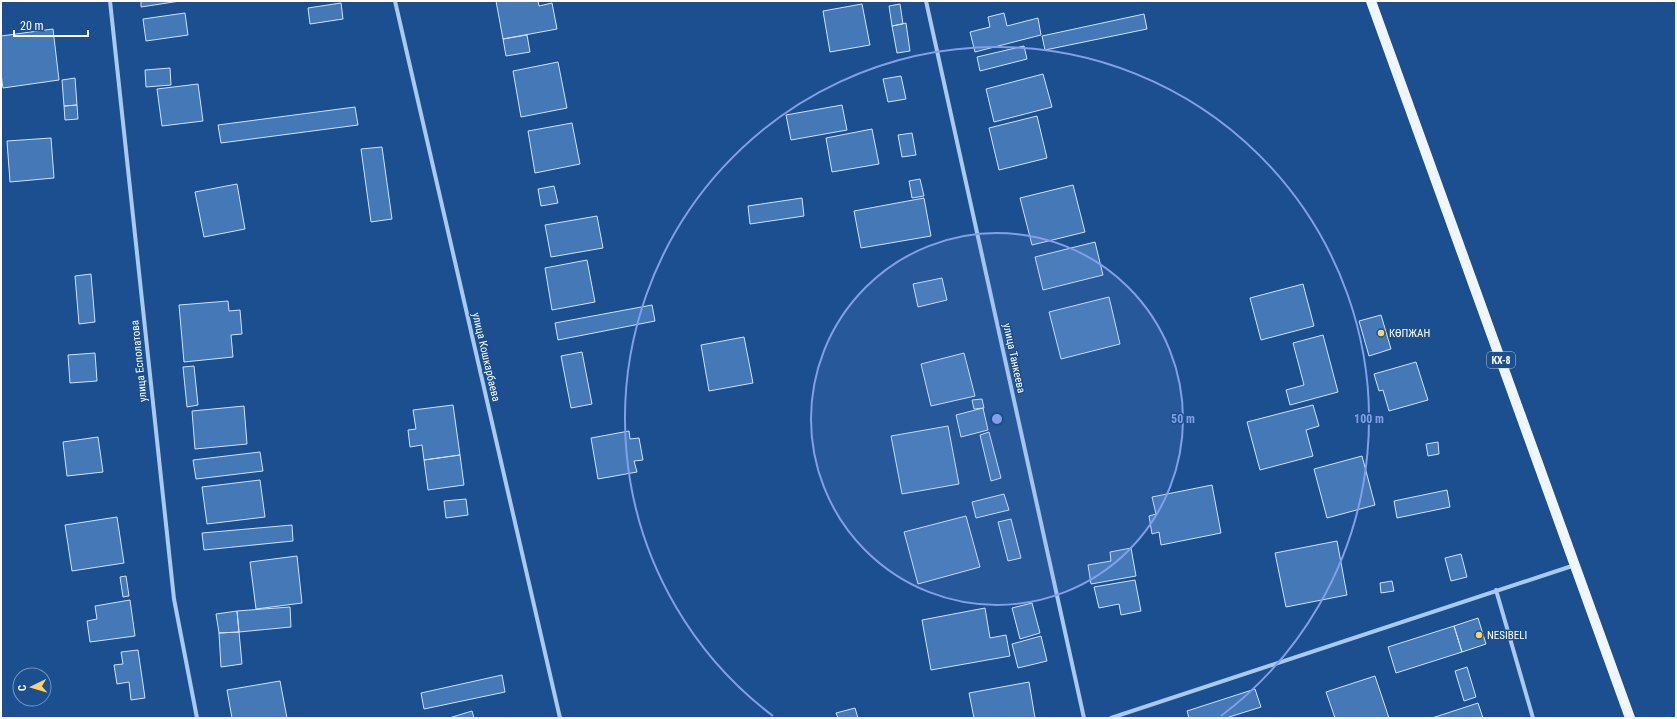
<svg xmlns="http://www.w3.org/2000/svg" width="1677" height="719" font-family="'Roboto Condensed',sans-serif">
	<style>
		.building { fill: #4478b7; stroke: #cfe3fa }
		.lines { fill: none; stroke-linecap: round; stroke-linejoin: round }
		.street { stroke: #a9c9ee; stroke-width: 4 }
		.primary { stroke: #f0f6ff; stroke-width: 10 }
		.ring { fill: none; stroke: #839eea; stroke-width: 2 }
		.poi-dot { fill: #ffd166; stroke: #1b4f8f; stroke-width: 1.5 }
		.labels { text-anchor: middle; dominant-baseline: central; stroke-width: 3; stroke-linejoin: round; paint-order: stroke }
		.shield { fill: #1b4f8f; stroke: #bbcadd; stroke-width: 1 }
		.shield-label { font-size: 10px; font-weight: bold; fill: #fff }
		.poi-label { font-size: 11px; fill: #fff; stroke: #1b4f8f; text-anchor: start }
		.street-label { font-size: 11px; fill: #fff; stroke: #1b4f8f }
		.centre { fill: #839eea; stroke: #1b4f8f; stroke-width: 2 }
		.ring-label { font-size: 12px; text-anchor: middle; font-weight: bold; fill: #839eea; stroke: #1b4f8f; stroke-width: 3; stroke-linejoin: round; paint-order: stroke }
	</style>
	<rect width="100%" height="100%" fill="#1b4f8f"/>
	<path class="building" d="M 141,1 L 180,1 L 141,7 Z
		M 496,1 L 538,1 L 539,6 L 552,3 L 557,29 L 503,39 Z
		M 341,3 L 343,19 L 310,24 L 308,8 Z
		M 862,4 L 870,45 L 830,52 L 823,11 Z
		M 900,4 L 903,24 L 892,26 L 889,6 Z
		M 185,13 L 188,35 L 146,41 L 143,19 Z
		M 1004,13 L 1007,26 L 1038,18 L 1041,35 L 975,52 L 970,32 L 990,27 L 988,17 Z
		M 1144,14 L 1147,29 L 1045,50 L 1042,36 Z
		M 906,23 L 910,51 L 897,53 L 892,26 Z
		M 53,29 L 59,80 L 3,88 L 1,74 L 1,36 Z
		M 527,35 L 530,52 L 506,56 L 503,39 Z
		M 1024,46 L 1027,59 L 980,71 L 977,57 Z
		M 558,62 L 567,108 L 521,117 L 513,71 Z
		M 170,68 L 171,85 L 146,87 L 145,70 Z
		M 1043,74 L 1052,107 L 994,122 L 986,89 Z
		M 901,76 L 906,99 L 888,102 L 883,79 Z
		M 75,78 L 77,105 L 64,106 L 62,80 Z
		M 198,84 L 203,121 L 162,126 L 157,89 Z
		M 77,105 L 78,119 L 65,120 L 64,106 Z
		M 842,105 L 847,130 L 791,140 L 786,115 Z
		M 355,107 L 358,125 L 221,143 L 218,125 Z
		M 1037,116 L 1047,158 L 999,170 L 989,128 Z
		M 572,123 L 580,164 L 535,173 L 528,131 Z
		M 872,129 L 879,164 L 832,172 L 826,138 Z
		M 912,133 L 916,155 L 902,157 L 898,135 Z
		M 51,138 L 54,178 L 10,182 L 7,141 Z
		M 382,147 L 392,219 L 371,222 L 361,149 Z
		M 920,179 L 924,196 L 912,198 L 909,181 Z
		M 237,184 L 245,229 L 204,237 L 195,192 Z
		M 1073,185 L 1085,232 L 1032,245 L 1020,198 Z
		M 554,186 L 558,203 L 541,206 L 538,189 Z
		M 802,198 L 804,216 L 750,224 L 748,206 Z
		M 924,198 L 931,236 L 861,248 L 854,211 Z
		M 597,216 L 603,248 L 551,257 L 545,225 Z
		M 1095,242 L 1103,275 L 1043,290 L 1035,257 Z
		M 587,260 L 595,302 L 552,310 L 545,268 Z
		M 91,274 L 95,322 L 79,324 L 75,276 Z
		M 942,278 L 947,300 L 918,307 L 913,284 Z
		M 1303,284 L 1314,326 L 1261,340 L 1250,298 Z
		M 1109,297 L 1120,344 L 1061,359 L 1049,312 Z
		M 228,301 L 229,311 L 240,310 L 242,334 L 231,335 L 233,357 L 184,362 L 179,305 Z
		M 652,305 L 655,321 L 558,340 L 555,323 Z
		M 1381,315 L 1391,349 L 1369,356 L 1359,321 Z
		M 1323,335 L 1338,392 L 1290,405 L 1286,390 L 1304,385 L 1293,343 Z
		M 744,337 L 753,383 L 709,391 L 701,345 Z
		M 582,352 L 592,404 L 571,408 L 561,356 Z
		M 95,353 L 97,381 L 70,383 L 68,355 Z
		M 964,353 L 975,396 L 931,406 L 921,364 Z
		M 1416,362 L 1428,400 L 1389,411 L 1383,390 L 1379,391 L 1374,374 Z
		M 194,366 L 198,405 L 187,407 L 183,367 Z
		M 982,399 L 984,408 L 974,409 L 972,400 Z
		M 453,405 L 460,455 L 424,460 L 422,445 L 410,447 L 408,430 L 416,429 L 413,410 Z
		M 1313,405 L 1319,426 L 1306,430 L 1313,456 L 1260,470 L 1247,422 Z
		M 244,406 L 247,444 L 195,449 L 192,411 Z
		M 983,408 L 988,430 L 961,437 L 956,415 Z
		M 948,426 L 959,484 L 902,494 L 891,436 Z
		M 629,431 L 630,439 L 639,438 L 643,460 L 634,461 L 637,472 L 598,479 L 591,438 Z
		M 989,432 L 1001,478 L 991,481 L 980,435 Z
		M 98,437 L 103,472 L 67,476 L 63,442 Z
		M 1438,442 L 1439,454 L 1428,456 L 1426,444 Z
		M 260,452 L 263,471 L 196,479 L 193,460 Z
		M 460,455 L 464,485 L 428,490 L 424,460 Z
		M 1362,456 L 1375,505 L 1327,518 L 1314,469 Z
		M 260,480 L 265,517 L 207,524 L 202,487 Z
		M 1212,485 L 1221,533 L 1161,545 L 1159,532 L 1152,534 L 1149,516 L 1156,514 L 1152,497 Z
		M 1447,490 L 1450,507 L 1397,518 L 1394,501 Z
		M 1004,494 L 1009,510 L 976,518 L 972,502 Z
		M 466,499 L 468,515 L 446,518 L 444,501 Z
		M 966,516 L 980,567 L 918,584 L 904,532 Z
		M 117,517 L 124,563 L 72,571 L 65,525 Z
		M 1011,519 L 1021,558 L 1008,561 L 998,522 Z
		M 292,525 L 293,541 L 204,550 L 202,533 Z
		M 1337,541 L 1347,595 L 1286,607 L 1275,553 Z
		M 1131,548 L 1136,576 L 1091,584 L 1088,565 L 1111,561 L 1110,552 Z
		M 1461,554 L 1467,577 L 1451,581 L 1445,558 Z
		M 297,556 L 302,603 L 256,609 L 250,562 Z
		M 126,576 L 129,596 L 123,597 L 120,577 Z
		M 1135,580 L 1141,611 L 1121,615 L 1119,604 L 1099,608 L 1094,587 Z
		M 1392,581 L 1394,591 L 1381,593 L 1380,583 Z
		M 130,600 L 135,636 L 90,642 L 87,621 L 97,619 L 95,606 Z
		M 1032,603 L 1040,633 L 1020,639 L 1012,608 Z
		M 290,607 L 291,627 L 239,632 L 237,611 Z
		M 985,608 L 990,638 L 1006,635 L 1010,656 L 931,670 L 922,620 Z
		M 237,611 L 239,632 L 219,633 L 216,614 Z
		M 1478,618 L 1486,644 L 1462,652 L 1454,626 Z
		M 1454,626 L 1462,652 L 1396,673 L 1388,647 Z
		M 239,632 L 242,664 L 221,667 L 219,633 Z
		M 1041,636 L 1047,661 L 1018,668 L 1012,644 Z
		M 138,650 L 145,698 L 131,700 L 129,682 L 117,684 L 114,665 L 123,664 L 121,652 Z
		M 1467,667 L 1476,697 L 1464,701 L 1455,671 Z
		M 502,675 L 505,692 L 424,709 L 421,693 Z
		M 1375,676 L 1389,718 L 1335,718 L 1326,692 Z
		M 280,681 L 287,718 L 232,718 L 227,690 Z
		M 1029,682 L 1035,718 L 974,718 L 969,693 Z
		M 1255,689 L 1261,707 L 1226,718 L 1189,718 L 1187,711 Z
		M 1478,703 L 1483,718 L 1432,718 Z
		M 855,708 L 858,718 L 838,718 L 836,713 Z
		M 472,711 L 474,718 L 449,718 Z"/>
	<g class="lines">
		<path class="street" d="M 110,1 L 174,599 L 197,718
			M 395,1 L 560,718
			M 926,1 L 1084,718
			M 1496,590 L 1533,718
			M 1111,718 L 1575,565"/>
		<path class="primary" d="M 1371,1 L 1630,718"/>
	</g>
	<circle cx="997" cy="419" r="186" fill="#839eea" fill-opacity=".12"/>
	<g class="ring">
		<circle cx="997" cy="419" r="186"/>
		<path d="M773 716A372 372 0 1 1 1221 716"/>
	</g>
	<g class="poi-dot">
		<circle cx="1381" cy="333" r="4"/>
		<circle cx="1479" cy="635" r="4"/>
	</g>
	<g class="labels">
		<rect class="shield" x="1487" y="352" width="28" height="16" rx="3"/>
		<g class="shield-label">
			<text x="1501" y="360">КХ-8</text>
		</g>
		<g class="poi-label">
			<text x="1389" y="333">КӨПЖАН</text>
			<text x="1487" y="635">NESIBELI</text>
		</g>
		<g class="street-label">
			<text transform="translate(486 357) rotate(77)">улица Кошкарбаева</text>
			<text transform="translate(1014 358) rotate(78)">улица Танкеева</text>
			<text transform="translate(139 361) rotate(-96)">улица Есполатова</text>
		</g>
	</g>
	<circle cx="997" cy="419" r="6" class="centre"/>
	<g class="ring-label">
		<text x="1183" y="423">50 m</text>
		<text x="1369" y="423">100 m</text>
	</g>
	<rect width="1677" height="719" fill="none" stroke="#ffffff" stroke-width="4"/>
	<g transform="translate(32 687) rotate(265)"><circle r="19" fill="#1b4f8f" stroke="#7695bc"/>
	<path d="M0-3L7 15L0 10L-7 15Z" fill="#ffd166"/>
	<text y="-6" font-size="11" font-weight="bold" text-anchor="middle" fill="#ffffff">С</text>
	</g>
	<path d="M14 30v6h74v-6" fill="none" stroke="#ffffff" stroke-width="2"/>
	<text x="20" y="30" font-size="12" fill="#ffffff" stroke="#1b4f8f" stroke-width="3" paint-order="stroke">20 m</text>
</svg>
